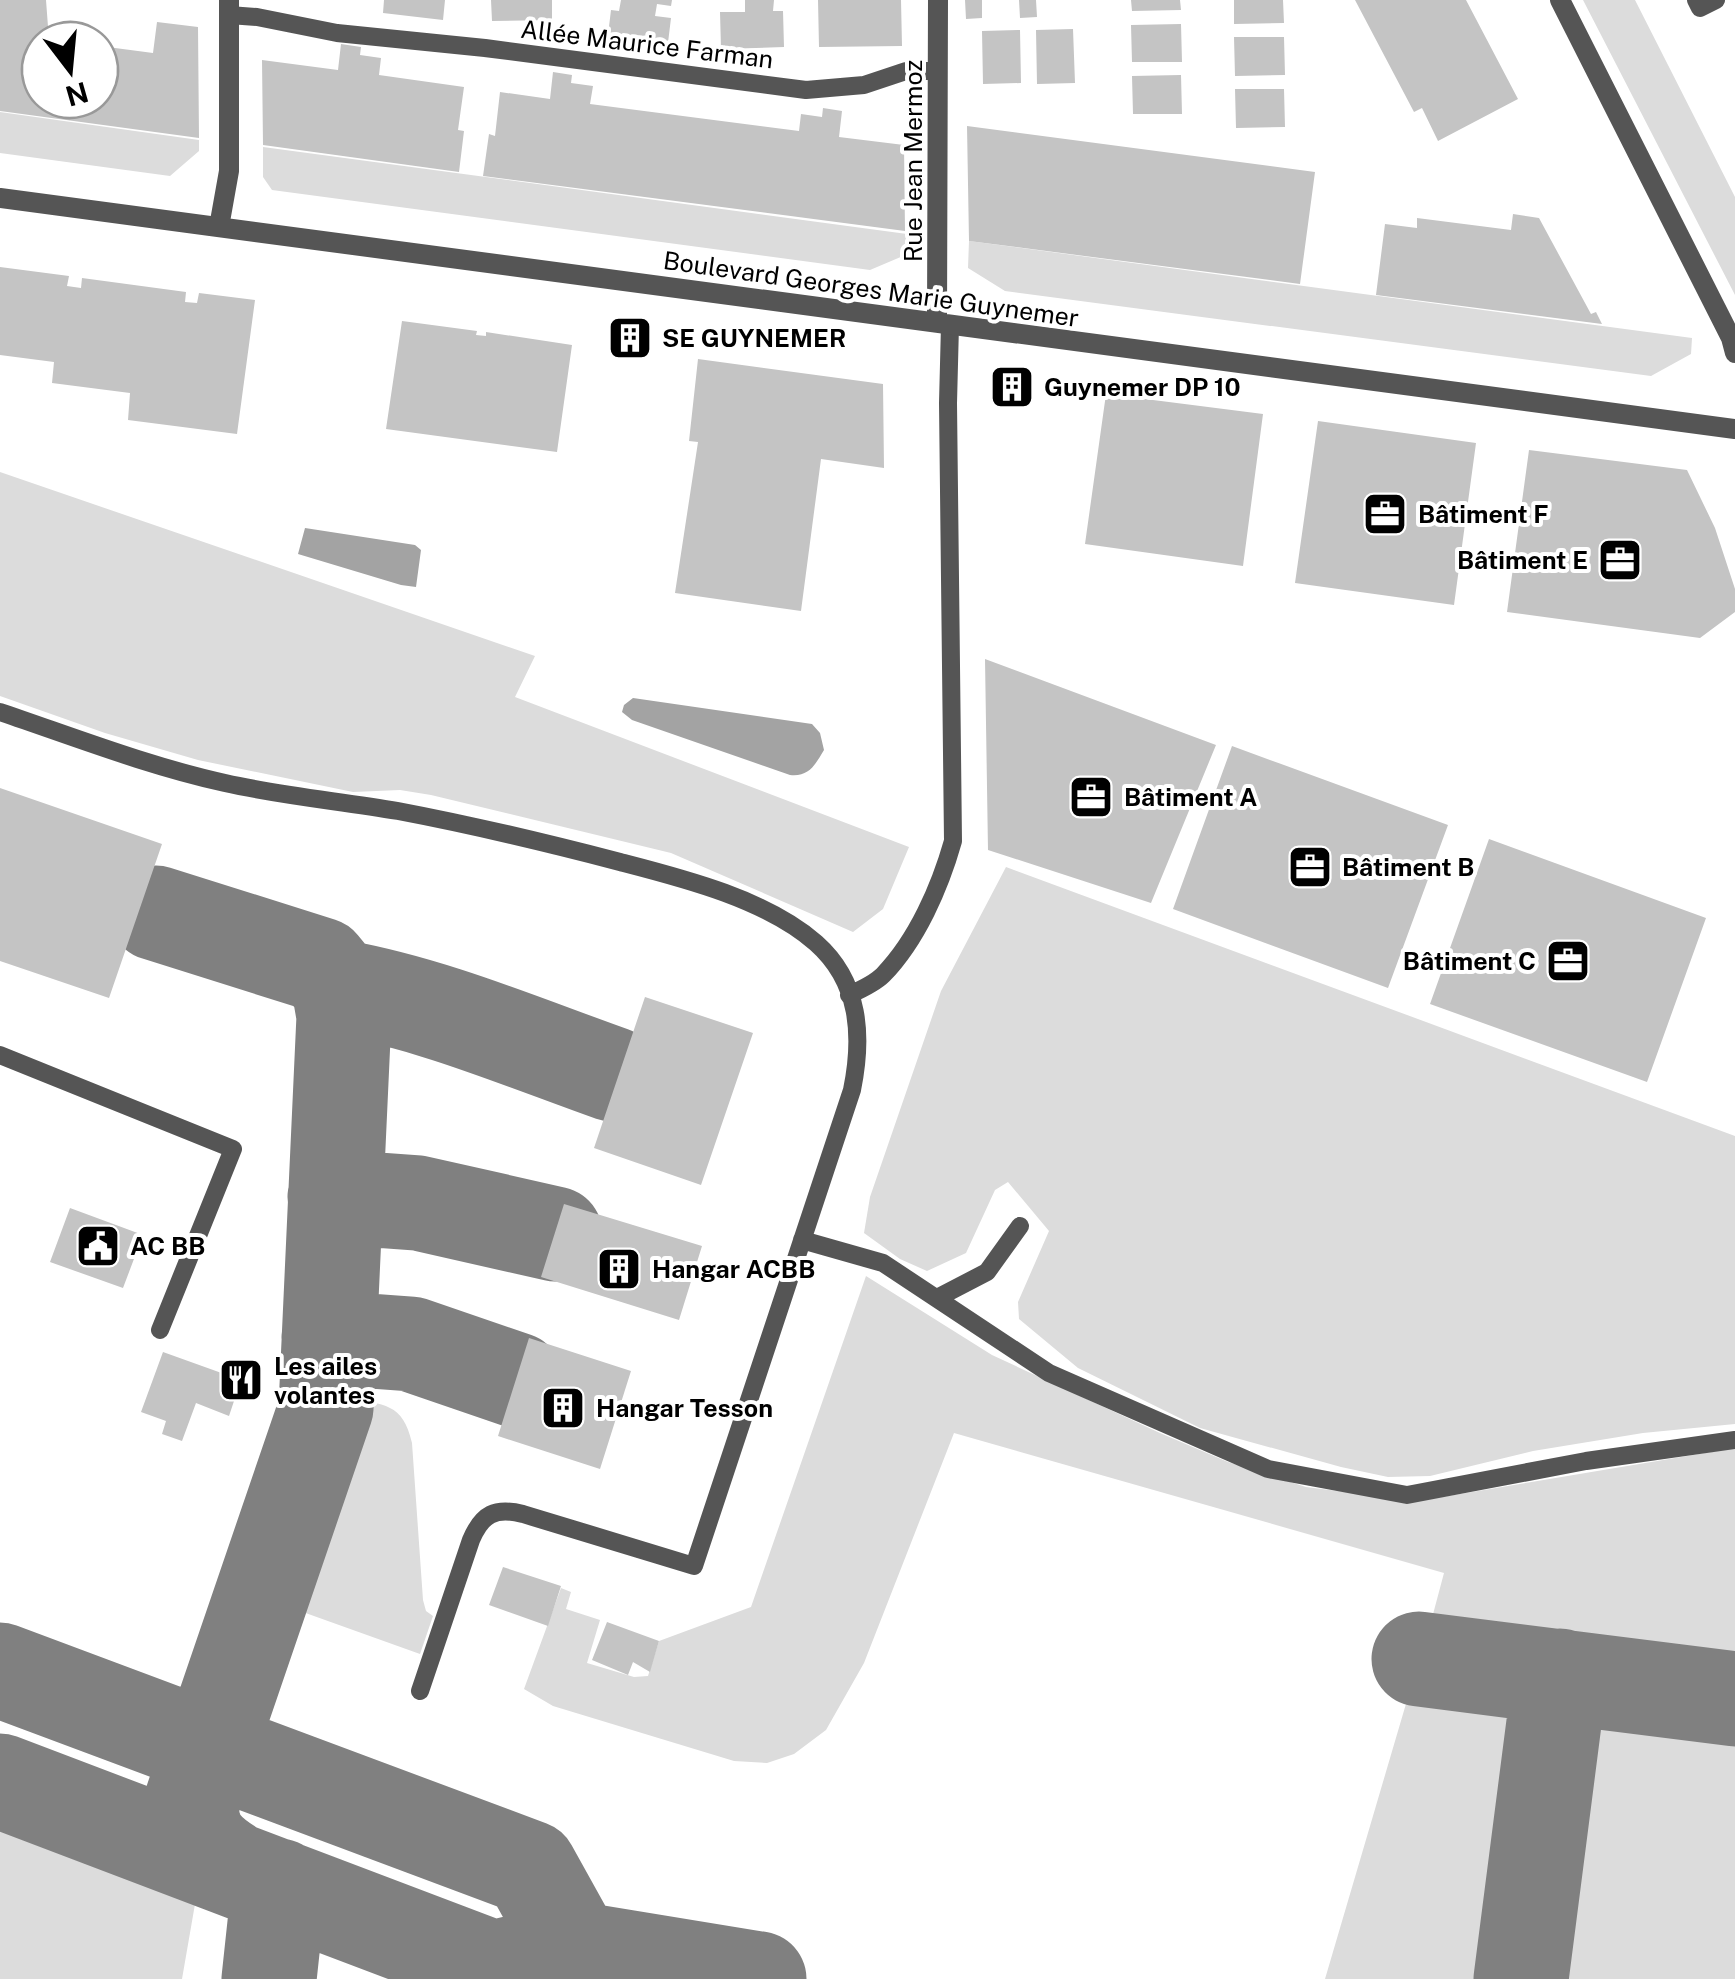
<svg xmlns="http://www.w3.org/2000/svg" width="1735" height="1979" font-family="'Public Sans',sans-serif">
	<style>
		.green { fill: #dcdcdc }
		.water { fill: #a3a3a3 }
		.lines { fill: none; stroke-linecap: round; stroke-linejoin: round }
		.taxiway { stroke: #808080; stroke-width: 95 }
		.building { fill: #c4c4c4 }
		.service { stroke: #555; stroke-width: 18 }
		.minor { stroke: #555; stroke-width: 20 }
		.labels { text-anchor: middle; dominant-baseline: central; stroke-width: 8; stroke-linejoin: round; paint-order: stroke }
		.street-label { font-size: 25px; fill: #000; stroke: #fff }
		.poi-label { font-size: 25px; font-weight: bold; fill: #000; stroke: #fff; text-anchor: start }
	</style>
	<rect width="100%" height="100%" fill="#fff"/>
	<path class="green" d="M 1583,0 L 1635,0 L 1735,197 L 1735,295 Z
		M 0,112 L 199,140 L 199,151 L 170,176 L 0,153 Z
		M 263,147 L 907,234 L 903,256 L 870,270 L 272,190 L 263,177 Z
		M 969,241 L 1692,338 L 1691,354 L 1651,376 L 1005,291 L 968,268 Z
		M 0,472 L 535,656 L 515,697 L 909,847 L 883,909 L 853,932 L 671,853 L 431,795 L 400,790 L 353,792 L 198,760 L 105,733 L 0,696 Z
		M 1006,867 L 1735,1136 L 1735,1424 L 1643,1433 L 1533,1451 L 1430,1476 L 1388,1477 L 1341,1467 L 1200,1428 L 1078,1368 L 1019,1319 L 1018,1302 L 1049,1231 L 1008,1182 L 995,1190 L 966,1253 L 927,1271 L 900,1259 L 864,1233 L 870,1197 L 941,991 Z
		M 866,1276 L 992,1355 L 1160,1433 L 1228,1462 L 1306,1487 L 1418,1501 L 1735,1448 L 1735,1672 L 1428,1633 L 1444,1573 L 954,1433 L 864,1663 L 826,1730 L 794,1754 L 767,1763 L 734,1761 L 553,1706 L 524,1689 L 561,1588 L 571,1592 L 566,1609 L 600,1620 L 587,1663 L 634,1677 L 648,1676 L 659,1641 L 751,1607 Z
		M 347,1399 C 384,1404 403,1403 412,1443 L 423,1600 L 426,1611 L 433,1616 L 420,1654 L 286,1606 L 336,1450 Z
		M 1413,1680 L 1536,1696 L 1499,1979 L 1325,1979 Z
		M 1577,1697 L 1735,1719 L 1735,1979 L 1537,1979 Z
		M 0,1805 L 199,1881 L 182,1979 L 0,1979 Z"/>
	<path class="water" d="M 305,528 L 415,545 L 421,550 L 416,587 L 401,585 L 298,554 Z
		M 633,698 L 812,724 L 820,733 L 824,750 C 815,765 809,777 790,775 L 632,720 L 622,712 L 624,705 Z"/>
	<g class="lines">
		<path class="taxiway" d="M 156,913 L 321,965 L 339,987 L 344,1016 L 326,1408 L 192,1800 C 189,1837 206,1852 235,1870
			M 339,987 C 433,1004 522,1042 612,1074
			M 335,1197 L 418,1203 L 555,1234
			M 329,1338 L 411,1344 L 516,1380
			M 1419,1659 L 1735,1699
			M 0,1670 L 530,1868 L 575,1949
			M 0,1781 L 493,1968 L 575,1949 L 759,1979
			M 269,1979 L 279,1886
			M 1521,1979 L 1560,1676"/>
	</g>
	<path class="building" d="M 0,0 L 46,0 L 49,40 L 40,40 L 40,100 L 100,100 L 100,46 L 153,53 L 157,22 L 198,27 L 199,138 L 0,111 Z
		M 384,0 L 445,0 L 443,20 L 383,13 Z
		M 491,0 L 552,0 L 552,20 L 492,21 Z
		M 621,0 L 672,0 L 671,6 L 657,4 L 655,16 L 671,18 L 667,51 L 607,43 L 611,10 L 619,11 Z
		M 745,0 L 774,0 L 773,11 L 783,11 L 784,47 L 721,49 L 720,12 L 745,12 Z
		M 818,0 L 901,0 L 902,46 L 819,47 Z
		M 965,0 L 982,0 L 982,18 L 966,19 Z
		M 1019,0 L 1036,0 L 1037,17 L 1020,18 Z
		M 1131,0 L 1180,0 L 1181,10 L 1132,11 Z
		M 1234,0 L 1283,0 L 1284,23 L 1234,24 Z
		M 1355,0 L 1466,0 L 1518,99 L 1438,141 L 1422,108 L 1414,112 Z
		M 1181,24 L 1182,62 L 1132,62 L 1131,25 Z
		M 1073,29 L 1075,83 L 1037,84 L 1036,30 Z
		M 1020,30 L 1021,83 L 983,84 L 982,31 Z
		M 1234,37 L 1284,37 L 1285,75 L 1235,76 Z
		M 341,44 L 361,47 L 360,55 L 381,58 L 379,75 L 464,87 L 458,130 L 464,131 L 459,172 L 263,145 L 262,60 L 338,70 Z
		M 553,72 L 572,75 L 571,83 L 593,86 L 590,104 L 799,131 L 801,114 L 822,117 L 823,108 L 842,111 L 839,137 L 904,145 L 905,231 L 483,176 L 489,134 L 495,136 L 500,92 L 550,99 Z
		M 1181,75 L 1182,114 L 1133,114 L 1132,76 Z
		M 1235,89 L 1284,89 L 1285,127 L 1236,128 Z
		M 967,126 L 1315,172 L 1300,284 L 969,241 Z
		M 1513,214 L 1539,218 L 1591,314 L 1596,312 L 1602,324 L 1376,295 L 1385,224 L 1417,228 L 1417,218 L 1511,230 Z
		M 0,267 L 69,276 L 67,286 L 81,288 L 82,278 L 186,292 L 185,302 L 197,303 L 199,293 L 255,300 L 237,434 L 128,420 L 130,393 L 52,383 L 54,362 L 0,355 Z
		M 402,321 L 477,331 L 476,335 L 486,336 L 486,332 L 572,345 L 557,452 L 386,429 Z
		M 619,331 L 643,334 L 641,345 L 618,342 Z
		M 698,359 L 883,384 L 884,468 L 821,459 L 801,611 L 675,593 L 698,442 L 689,441 Z
		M 1003,378 L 1023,382 L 1021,394 L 1001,392 Z
		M 1106,394 L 1263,414 L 1243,566 L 1085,544 Z
		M 1318,421 L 1476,443 L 1454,605 L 1295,583 Z
		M 1529,450 L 1687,470 L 1715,528 L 1735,589 L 1735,612 L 1700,638 L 1507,612 Z
		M 985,659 L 1216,745 L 1151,903 L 988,850 Z
		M 1232,746 L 1448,825 L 1388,988 L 1173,909 Z
		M 0,788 L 162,844 L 109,998 L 0,961 Z
		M 1489,839 L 1706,918 L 1647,1082 L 1430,1004 Z
		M 645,997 L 753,1033 L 701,1185 L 594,1148 Z
		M 564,1204 L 702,1246 L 679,1320 L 541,1277 Z
		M 70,1208 L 143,1235 L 123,1288 L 50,1262 Z
		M 529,1338 L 631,1371 L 600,1469 L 498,1436 Z
		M 163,1352 L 241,1380 L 229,1416 L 196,1403 L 182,1441 L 162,1434 L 166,1421 L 141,1412 Z
		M 503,1567 L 561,1586 L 548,1626 L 489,1605 Z
		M 607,1622 L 659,1641 L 650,1672 L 633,1662 L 628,1675 L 592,1660 Z"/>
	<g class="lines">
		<path class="service" d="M 1696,0 L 1700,8 L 1716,0
			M 229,15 L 257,17 L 337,33 L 485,48 L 806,90 L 864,85 L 906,71 L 938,71
			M 0,712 C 74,737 148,766 225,783 C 282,796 340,801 398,811 C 472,825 547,843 620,862 C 682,878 766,899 816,943 C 860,982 863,1036 852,1090 L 694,1566 L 523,1514 C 495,1507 482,1514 471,1540 L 420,1691
			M 849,995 C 860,990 874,984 883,975 C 917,940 940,887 953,841 L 948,403 L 950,325
			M 0,1055 L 233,1149 L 160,1330
			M 802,1240 L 883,1263 L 1049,1373 L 1268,1469 L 1407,1495 L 1586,1461 L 1735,1440
			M 937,1298 L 987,1272 L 1020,1226"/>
		<path class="minor" d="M 1560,0 L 1731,338 L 1735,353
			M 0,198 L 1735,429
			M 219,227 L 229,171 L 229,0
			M 937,323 L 938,0"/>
	</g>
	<defs>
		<symbol id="building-square" viewBox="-11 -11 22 22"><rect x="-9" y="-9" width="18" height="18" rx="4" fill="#000" stroke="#fff"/><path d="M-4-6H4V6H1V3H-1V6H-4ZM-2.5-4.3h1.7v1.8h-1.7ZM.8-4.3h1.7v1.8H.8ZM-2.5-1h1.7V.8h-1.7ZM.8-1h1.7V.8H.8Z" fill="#fff"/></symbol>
		<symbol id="office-square" viewBox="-11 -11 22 22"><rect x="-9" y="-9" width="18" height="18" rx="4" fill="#000" stroke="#fff"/><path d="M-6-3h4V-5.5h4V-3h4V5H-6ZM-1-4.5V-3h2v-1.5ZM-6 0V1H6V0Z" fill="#fff"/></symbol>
		<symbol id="civic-square" viewBox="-11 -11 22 22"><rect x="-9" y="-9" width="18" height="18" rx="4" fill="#000" stroke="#fff"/><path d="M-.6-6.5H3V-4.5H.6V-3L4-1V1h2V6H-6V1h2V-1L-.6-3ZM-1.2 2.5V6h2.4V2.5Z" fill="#fff"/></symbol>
		<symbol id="restaurant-square" viewBox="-11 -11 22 22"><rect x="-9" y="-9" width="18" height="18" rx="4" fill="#000" stroke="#fff"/><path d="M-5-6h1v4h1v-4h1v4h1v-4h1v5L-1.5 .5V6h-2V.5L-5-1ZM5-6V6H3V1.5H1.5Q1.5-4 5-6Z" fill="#fff"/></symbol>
	</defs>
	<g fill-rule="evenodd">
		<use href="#building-square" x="605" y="313" width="50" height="50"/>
		<use href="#building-square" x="987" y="362" width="50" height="50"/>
		<use href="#office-square" x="1360" y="489" width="50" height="50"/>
		<use href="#office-square" x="1595" y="535" width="50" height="50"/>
		<use href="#office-square" x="1066" y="772" width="50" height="50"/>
		<use href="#office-square" x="1285" y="842" width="50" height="50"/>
		<use href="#office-square" x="1543" y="936" width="50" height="50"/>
		<use href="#civic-square" x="73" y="1221" width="50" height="50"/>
		<use href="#building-square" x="594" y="1244" width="50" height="50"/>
		<use href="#restaurant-square" x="216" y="1355" width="50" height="50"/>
		<use href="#building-square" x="538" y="1383" width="50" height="50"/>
	</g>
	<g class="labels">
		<g class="street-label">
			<text transform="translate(647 44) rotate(7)">Allée Maurice Farman</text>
			<text transform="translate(913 161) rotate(-90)">Rue Jean Mermoz</text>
			<text transform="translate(871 289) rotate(8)">Boulevard Georges Marie Guynemer</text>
		</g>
		<g class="poi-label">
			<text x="662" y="338">SE GUYNEMER</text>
			<text x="1044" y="387">Guynemer DP 10</text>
			<text x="1418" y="514">Bâtiment F</text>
			<text x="1588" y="560" text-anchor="end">Bâtiment E</text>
			<text x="1124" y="797">Bâtiment A</text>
			<text x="1342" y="867">Bâtiment B</text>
			<text x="1536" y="961" text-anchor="end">Bâtiment C</text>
			<text x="130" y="1246">AC BB</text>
			<text x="652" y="1269">Hangar ACBB</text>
			<text x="274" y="1366">Les ailes<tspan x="274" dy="29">volantes</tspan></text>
			<text x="596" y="1408">Hangar Tesson</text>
		</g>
	</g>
	<g transform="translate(70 70) rotate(164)"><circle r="48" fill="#ffffff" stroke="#999999" stroke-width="2.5"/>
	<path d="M0-8L18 38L0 25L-18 38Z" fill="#000000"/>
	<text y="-15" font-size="28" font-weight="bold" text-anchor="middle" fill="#000000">N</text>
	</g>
</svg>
